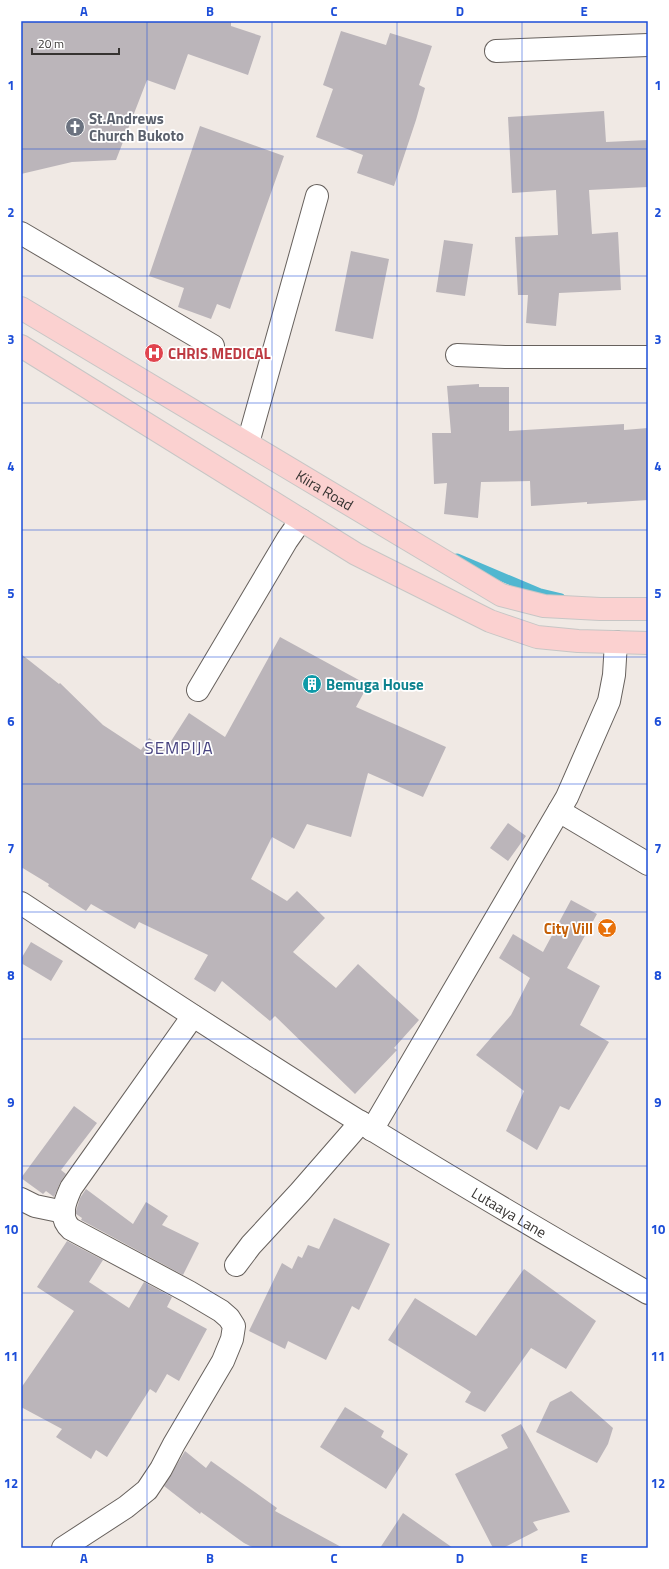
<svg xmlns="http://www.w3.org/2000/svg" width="669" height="1569" font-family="'Titillium Web',sans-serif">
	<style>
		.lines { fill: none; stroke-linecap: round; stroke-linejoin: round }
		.stream { stroke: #51b7d0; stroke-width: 9 }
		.building { fill: #bbb5ba }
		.minor-casing { stroke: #67615d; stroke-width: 24 }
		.major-casing { stroke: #c7c6c5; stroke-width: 24 }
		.minor { stroke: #fff; stroke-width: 22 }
		.major { stroke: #fbd1d0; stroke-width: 22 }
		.grid { fill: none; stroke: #1d4ed8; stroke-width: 1; stroke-opacity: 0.55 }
		.labels { text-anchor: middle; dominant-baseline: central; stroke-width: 3.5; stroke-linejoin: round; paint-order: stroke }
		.worship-label { font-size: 15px; font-weight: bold; fill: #5b616d; stroke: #fff; text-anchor: start }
		.health-label { font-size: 15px; font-weight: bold; fill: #be3a42; stroke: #fff; text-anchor: start }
		.street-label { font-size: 15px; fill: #363331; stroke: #fff }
		.culture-label { font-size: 15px; font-weight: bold; fill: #0d838f; stroke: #fff; text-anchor: start }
		.food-label { font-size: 15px; font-weight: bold; fill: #c56008; stroke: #fff; text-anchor: end }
		.quarter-label { font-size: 17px; letter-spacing: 1px; fill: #484481; stroke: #fff }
		.neatline { fill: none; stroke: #1d4ed8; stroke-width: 1.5 }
		.grid-label { font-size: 13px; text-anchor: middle; font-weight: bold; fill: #1d4ed8 }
	</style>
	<rect width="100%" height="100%" fill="#f0e9e4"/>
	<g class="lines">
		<path class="stream" d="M 457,558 L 540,593 L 561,598"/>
	</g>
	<path class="building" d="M 21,21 L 231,21 L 231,26 L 261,36 L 248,75 L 188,54 L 175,90 L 147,80 L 116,160 L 72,162 L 21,174 Z
		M 341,31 L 386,45 L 390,33 L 432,46 L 419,85 L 425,88 L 416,120 L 394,186 L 357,173 L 363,155 L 316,137 L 333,89 L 323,85 Z
		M 604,111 L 606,142 L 648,140 L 648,187 L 589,190 L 592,234 L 618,232 L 621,290 L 559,293 L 556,326 L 526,323 L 528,295 L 518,295 L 515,237 L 558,235 L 556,190 L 512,193 L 508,117 Z
		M 200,126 L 284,156 L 230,309 L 217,304 L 211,319 L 178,307 L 184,288 L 149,276 Z
		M 444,240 L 473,244 L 465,296 L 436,292 Z
		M 351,251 L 389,259 L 373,339 L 335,331 Z
		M 479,384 L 479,387 L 509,387 L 509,431 L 624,424 L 624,430 L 648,428 L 648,500 L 587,504 L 587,502 L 531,506 L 530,481 L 481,482 L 478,518 L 444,514 L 447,483 L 434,484 L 432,433 L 451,433 L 447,386 Z
		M 280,637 L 368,685 L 356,707 L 446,747 L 423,797 L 368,773 L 351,837 L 307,824 L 294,849 L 272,837 L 251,879 L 287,901 L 297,891 L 325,918 L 293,952 L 336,988 L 358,964 L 419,1020 L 394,1048 L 397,1050 L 355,1094 L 275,1016 L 270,1021 L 222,981 L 215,992 L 194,979 L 208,955 L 139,922 L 135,929 L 91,904 L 86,911 L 48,886 L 49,884 L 21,867 L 21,654 L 59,684 L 60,683 L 103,725 L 141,750 L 149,738 L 166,749 L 189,713 L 225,737 Z
		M 508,823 L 526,836 L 508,861 L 490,848 Z
		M 571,900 L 597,914 L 567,968 L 600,986 L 580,1025 L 609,1042 L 569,1110 L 560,1106 L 537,1150 L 506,1131 L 524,1091 L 476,1055 L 511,1015 L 530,978 L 499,958 L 513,934 L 543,952 Z
		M 31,942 L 63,961 L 51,981 L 21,963 L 21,959 Z
		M 74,1106 L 97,1123 L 61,1170 L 66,1174 L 60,1183 L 54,1197 L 46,1191 L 43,1194 L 21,1178 Z
		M 86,1189 L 133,1224 L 146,1202 L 168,1216 L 162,1225 L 199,1243 L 183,1275 L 81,1220 L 82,1218 L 76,1214 L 76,1211 L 80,1198 Z
		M 334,1218 L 390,1244 L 359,1310 L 352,1306 L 326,1360 L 288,1341 L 285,1349 L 249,1331 L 282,1263 L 292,1269 L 298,1256 L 302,1258 L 308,1245 L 319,1249 Z
		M 67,1241 L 103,1260 L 89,1282 L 129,1308 L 144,1282 L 172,1297 L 167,1307 L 207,1329 L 179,1381 L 167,1374 L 156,1393 L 150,1389 L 107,1457 L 96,1450 L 91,1459 L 56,1437 L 62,1429 L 21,1407 L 21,1388 L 74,1311 L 37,1287 Z
		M 524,1269 L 596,1321 L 566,1369 L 531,1348 L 485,1412 L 465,1402 L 471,1392 L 388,1340 L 415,1298 L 476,1336 Z
		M 571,1391 L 613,1428 L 608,1444 L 597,1463 L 536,1432 L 550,1402 Z
		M 345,1407 L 384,1431 L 381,1437 L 408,1454 L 386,1489 L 320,1447 Z
		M 521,1424 L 570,1512 L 533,1522 L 538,1530 L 503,1548 L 493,1548 L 455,1474 L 508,1448 L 501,1435 Z
		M 185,1451 L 206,1468 L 211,1461 L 277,1508 L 275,1511 L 343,1548 L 254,1548 L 244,1543 L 201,1512 L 200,1514 L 164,1486 Z
		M 403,1513 L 453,1548 L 380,1548 Z"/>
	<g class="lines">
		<defs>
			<g id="minor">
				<path d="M 496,51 L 648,45"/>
				<path d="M 21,233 L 213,346"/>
				<path d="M 457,355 L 505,357 L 648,357"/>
				<path d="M 248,443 L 317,196"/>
				<path d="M 198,690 L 287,540 L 301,520"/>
				<path d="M 559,811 L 648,864"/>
				<path id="s1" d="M 21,903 C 138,980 254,1057 373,1130 C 464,1186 556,1240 648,1293"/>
				<path d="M 372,1130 L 567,797 L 609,701 L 614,675 L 616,642"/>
				<path d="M 21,1199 L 35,1206 L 64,1212"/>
				<path d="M 236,1265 L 251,1245 L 300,1192 L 361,1122"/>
				<path d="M 63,1548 L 126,1507 L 147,1490 L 161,1469 L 174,1444 L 223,1361 L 232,1339 L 234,1326 L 229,1318 L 221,1311 L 189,1292 L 71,1229 C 58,1218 65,1201 71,1188 L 193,1016"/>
			</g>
			<g id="major">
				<path id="s2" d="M 21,308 L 501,595 L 544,606 L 600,609 L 648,609"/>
				<path d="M 21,346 L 356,554 L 490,621 L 537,637 L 578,641 L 648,643"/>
			</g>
		</defs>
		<use href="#minor" class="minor-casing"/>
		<use href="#major" class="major-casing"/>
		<use href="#minor" class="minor"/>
		<use href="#major" class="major"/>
	</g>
	<path class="grid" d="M 147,21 L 147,1548M 272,21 L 272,1548M 397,21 L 397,1548M 522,21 L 522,1548M 21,149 L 648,149M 21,276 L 648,276M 21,403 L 648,403M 21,530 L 648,530M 21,657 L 648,657M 21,784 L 648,784M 21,912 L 648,912M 21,1039 L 648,1039M 21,1166 L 648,1166M 21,1293 L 648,1293M 21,1420 L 648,1420"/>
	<defs>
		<symbol id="church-disc" viewBox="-11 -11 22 22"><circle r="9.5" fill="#6b7280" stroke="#fff"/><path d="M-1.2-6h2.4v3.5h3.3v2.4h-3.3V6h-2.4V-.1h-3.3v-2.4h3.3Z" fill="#fff"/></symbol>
		<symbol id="hospital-disc" viewBox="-11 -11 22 22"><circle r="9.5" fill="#e0444e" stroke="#fff"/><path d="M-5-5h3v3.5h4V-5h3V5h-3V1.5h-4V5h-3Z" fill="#fff"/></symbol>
		<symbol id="building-disc" viewBox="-11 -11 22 22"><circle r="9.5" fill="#0f9aa8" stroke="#fff"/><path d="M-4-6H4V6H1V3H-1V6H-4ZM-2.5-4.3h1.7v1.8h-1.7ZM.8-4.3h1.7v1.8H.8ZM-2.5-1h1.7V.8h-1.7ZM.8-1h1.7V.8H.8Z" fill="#fff"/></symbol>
		<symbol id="bar-disc" viewBox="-11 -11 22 22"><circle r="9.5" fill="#e8710a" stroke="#fff"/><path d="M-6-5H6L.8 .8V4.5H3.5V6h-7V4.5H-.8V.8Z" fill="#fff"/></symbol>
	</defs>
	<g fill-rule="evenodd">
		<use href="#church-disc" x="64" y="116" width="22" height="22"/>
		<use href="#hospital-disc" x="143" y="342" width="22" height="22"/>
		<use href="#building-disc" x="301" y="673" width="22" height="22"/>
		<use href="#bar-disc" x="596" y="917" width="22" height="22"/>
	</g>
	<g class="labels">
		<g class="worship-label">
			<text x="89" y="118">St.Andrews<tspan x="89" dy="17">Church Bukoto</tspan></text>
		</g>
		<g class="health-label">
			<text x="168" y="353">CHRIS MEDICAL</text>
		</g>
		<g class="street-label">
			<text stroke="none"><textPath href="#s2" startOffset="354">Kiira Road</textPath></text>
			<text stroke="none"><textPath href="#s1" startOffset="578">Lutaaya Lane</textPath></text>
		</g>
		<g class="culture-label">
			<text x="326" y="684">Bemuga House</text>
		</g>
		<g class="food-label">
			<text x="593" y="928">City Vill</text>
		</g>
		<g class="quarter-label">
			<text x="179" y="748">SEMPIJA</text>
		</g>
	</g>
	<rect width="669" height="1569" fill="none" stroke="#ffffff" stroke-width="44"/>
	<path d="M32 48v6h87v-6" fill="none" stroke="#363331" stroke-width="2"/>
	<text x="38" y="48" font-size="12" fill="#363331" stroke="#ffffff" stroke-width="3" paint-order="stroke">20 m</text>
	<rect x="22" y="22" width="625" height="1525" class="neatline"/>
	<g class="grid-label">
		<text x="84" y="16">A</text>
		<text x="210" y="16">B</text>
		<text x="334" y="16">C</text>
		<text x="460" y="16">D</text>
		<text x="584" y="16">E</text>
		<text x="11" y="90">1</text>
		<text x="658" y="90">1</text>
		<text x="11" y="217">2</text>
		<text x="658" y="217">2</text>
		<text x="11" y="344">3</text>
		<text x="658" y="344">3</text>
		<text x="11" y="471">4</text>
		<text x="658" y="471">4</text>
		<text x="11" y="598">5</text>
		<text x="658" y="598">5</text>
		<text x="11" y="726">6</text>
		<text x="658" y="726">6</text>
		<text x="11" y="853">7</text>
		<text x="658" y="853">7</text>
		<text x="11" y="980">8</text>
		<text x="658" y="980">8</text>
		<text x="11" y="1107">9</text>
		<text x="658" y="1107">9</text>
		<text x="11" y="1234">10</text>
		<text x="658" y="1234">10</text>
		<text x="11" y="1361">11</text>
		<text x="658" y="1361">11</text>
		<text x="11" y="1488">12</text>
		<text x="658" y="1488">12</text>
		<text x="84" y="1563">A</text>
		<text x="210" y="1563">B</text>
		<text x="334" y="1563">C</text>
		<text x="460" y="1563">D</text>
		<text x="584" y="1563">E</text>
	</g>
</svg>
